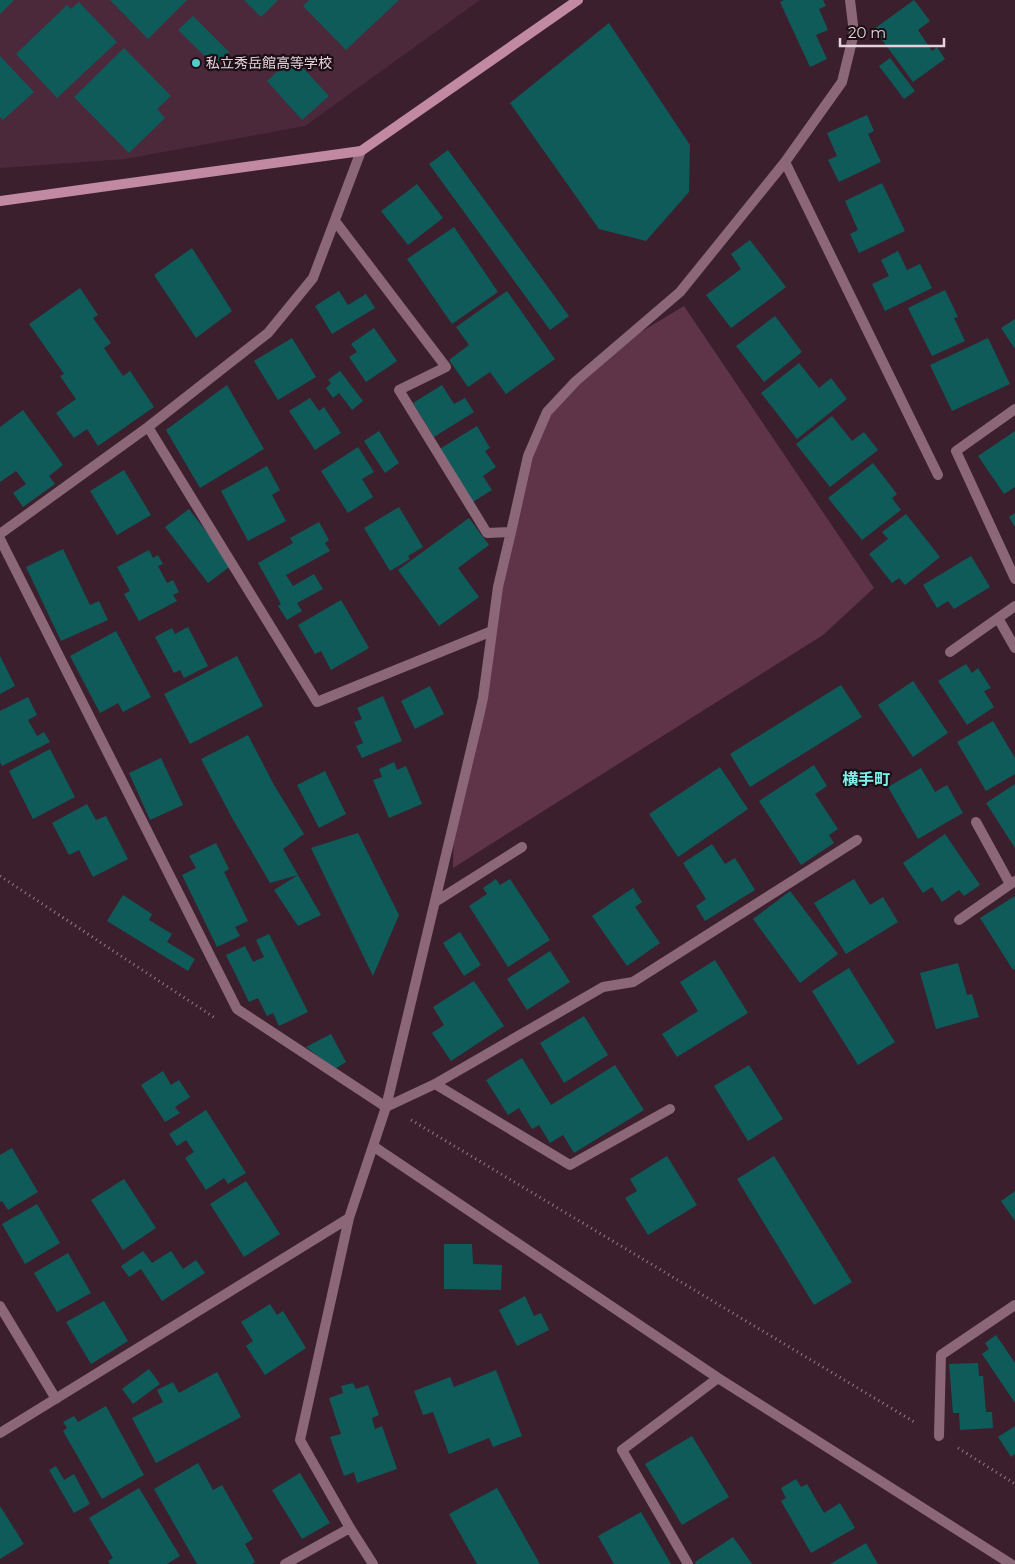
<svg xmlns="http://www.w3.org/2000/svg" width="1015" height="1564" font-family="Montserrat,'Noto Sans JP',sans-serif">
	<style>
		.built { fill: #4b293b }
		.green { fill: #5f3449 }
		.building { fill: #0e5b5a }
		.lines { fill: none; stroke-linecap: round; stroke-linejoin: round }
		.path { stroke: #957d88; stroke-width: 3; stroke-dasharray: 1 4; stroke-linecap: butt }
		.street { stroke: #8b6777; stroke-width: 10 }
		.secondary { stroke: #c289a3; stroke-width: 10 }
		.poi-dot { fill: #53cdcb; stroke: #1b0e14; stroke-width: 2 }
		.labels { text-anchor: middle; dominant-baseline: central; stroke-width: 4.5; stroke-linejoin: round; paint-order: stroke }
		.poi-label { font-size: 14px; fill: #e6d2db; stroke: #1b0e14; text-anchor: start }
		.quarter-label { font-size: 16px; font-weight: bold; fill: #82eeec; stroke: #1b0e14 }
	</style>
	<rect width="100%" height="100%" fill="#3c1f2d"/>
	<path class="built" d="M 0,0 L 480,0 L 305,126 L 125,159 L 0,168 Z"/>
	<path class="green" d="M 684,306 L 874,588 L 823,635 L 453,868 L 454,818 L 479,716 L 501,575 L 533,444 L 562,397 L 616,347 Z"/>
	<path class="building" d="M 0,0 L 14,0 L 0,14 Z
		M 110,0 L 187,0 L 148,39 Z
		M 244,0 L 278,0 L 261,17 Z
		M 309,0 L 399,0 L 346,50 L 303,6 Z
		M 784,0 L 823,0 L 826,6 L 819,9 L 828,30 L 816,35 L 827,59 L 810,67 L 780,2 Z
		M 914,0 L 930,21 L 918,30 L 932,51 L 937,47 L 945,59 L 913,82 L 874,29 Z
		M 79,2 L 117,42 L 57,98 L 16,54 L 67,5 L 71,9 Z
		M 193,16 L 229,52 L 215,66 L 178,30 Z
		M 609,23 L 690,145 L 689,192 L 646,241 L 599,229 L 510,103 Z
		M 124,48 L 171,96 L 157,109 L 165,118 L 129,153 L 74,97 Z
		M 0,56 L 34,92 L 3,120 L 0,117 Z
		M 293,57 L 329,96 L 302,120 L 267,81 Z
		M 890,58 L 915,91 L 904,99 L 879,66 Z
		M 867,115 L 874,131 L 868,134 L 881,162 L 839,182 L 828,160 L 837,156 L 827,133 Z
		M 448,150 L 569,316 L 550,330 L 429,164 Z
		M 882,183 L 905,231 L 859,253 L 850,234 L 858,230 L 845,201 Z
		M 417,184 L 443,218 L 408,245 L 381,211 Z
		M 454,227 L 498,292 L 452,324 L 407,259 Z
		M 750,240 L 786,287 L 731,328 L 706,295 L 741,269 L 731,254 Z
		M 192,248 L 232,311 L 196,338 L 154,275 Z
		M 898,251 L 907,270 L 920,264 L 932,288 L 885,311 L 872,284 L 889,276 L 881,260 Z
		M 80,288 L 98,315 L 93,318 L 111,343 L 104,348 L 123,376 L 130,371 L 154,407 L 98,446 L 87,429 L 74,438 L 56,413 L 76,399 L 60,376 L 64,374 L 29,324 Z
		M 945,290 L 958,317 L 954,318 L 965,341 L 932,356 L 908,308 Z
		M 339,291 L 348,305 L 366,294 L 375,308 L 332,334 L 315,306 Z
		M 507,291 L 555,359 L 506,394 L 490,372 L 468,387 L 449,360 L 469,345 L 456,327 Z
		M 775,316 L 802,352 L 764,382 L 736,346 Z
		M 1015,319 L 1015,349 L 1001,328 Z
		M 374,328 L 397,361 L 366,382 L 349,357 L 357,352 L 351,344 Z
		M 292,338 L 316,377 L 278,400 L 254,361 Z
		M 988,338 L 1010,384 L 952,411 L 930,365 Z
		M 799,363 L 819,388 L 831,378 L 847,399 L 797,439 L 761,393 Z
		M 340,371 L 363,401 L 352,410 L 339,393 L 333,398 L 326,388 L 331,383 L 328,380 Z
		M 227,385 L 264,449 L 200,488 L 166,430 Z
		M 442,385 L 454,404 L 465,398 L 474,412 L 434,437 L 413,403 Z
		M 310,398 L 319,411 L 324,407 L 341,433 L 315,450 L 289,411 Z
		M 23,410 L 63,465 L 49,476 L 55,484 L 23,507 L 13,493 L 26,484 L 16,471 L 0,482 L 0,427 Z
		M 832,416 L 852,441 L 864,432 L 878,450 L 830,487 L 796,444 Z
		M 477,426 L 490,448 L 485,451 L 496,467 L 483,476 L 492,490 L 471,503 L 438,450 Z
		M 379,431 L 399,463 L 385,473 L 364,441 Z
		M 1015,431 L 1015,487 L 1004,494 L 978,456 Z
		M 358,447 L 374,472 L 362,479 L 373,497 L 348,513 L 321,471 Z
		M 873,463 L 897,494 L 892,498 L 901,510 L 862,540 L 828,498 Z
		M 267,466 L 280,490 L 272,495 L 286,521 L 248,541 L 221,491 Z
		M 124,470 L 151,515 L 117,535 L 90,491 Z
		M 399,507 L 423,547 L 408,556 L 410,559 L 390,571 L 364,528 Z
		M 189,509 L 232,565 L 208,583 L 165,527 Z
		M 1015,513 L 1015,527 L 1009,517 Z
		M 906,514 L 940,557 L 905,585 L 899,578 L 892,583 L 869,554 L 888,539 L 882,532 Z
		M 469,518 L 489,545 L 458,568 L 479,597 L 439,626 L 398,570 Z
		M 319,522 L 329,540 L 325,543 L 330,551 L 286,575 L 293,586 L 314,574 L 323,589 L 297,603 L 302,611 L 287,620 L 278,606 L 281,604 L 258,563 L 293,543 L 290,538 Z
		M 63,549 L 90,605 L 99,601 L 108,620 L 61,641 L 26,567 Z
		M 149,550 L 153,558 L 158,555 L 163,564 L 158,566 L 167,583 L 173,580 L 179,592 L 173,595 L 177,601 L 139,621 L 124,594 L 130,591 L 117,567 Z
		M 971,556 L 990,587 L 954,609 L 948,601 L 937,608 L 923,585 Z
		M 341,600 L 369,648 L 331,670 L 321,651 L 315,654 L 298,625 Z
		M 188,627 L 208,666 L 184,678 L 180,670 L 174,673 L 155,637 L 172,628 L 175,634 Z
		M 116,631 L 151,697 L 123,712 L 118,703 L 100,713 L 70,656 Z
		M 0,656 L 15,686 L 0,694 Z
		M 237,656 L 263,706 L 190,744 L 164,694 Z
		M 966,664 L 972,673 L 978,668 L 991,688 L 984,691 L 994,707 L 967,725 L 938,681 Z
		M 913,681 L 948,733 L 913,757 L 878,705 Z
		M 841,685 L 862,717 L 750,787 L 730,754 Z
		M 430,686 L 444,714 L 415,729 L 401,701 Z
		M 383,696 L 402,741 L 362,758 L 356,746 L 363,743 L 354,722 L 362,719 L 357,708 Z
		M 28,697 L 37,715 L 28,720 L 37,736 L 44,732 L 50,742 L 2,766 L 0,762 L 0,711 Z
		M 993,721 L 1015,758 L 1015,774 L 986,791 L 957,742 Z
		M 248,735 L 274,785 L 304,834 L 283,849 L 298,875 L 270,883 L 231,816 L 201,759 Z
		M 50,749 L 75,797 L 33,819 L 9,771 Z
		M 161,758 L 183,805 L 150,820 L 129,773 Z
		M 394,762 L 397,770 L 406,766 L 422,804 L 389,818 L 373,780 L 382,777 L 379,769 Z
		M 814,765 L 827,786 L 815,794 L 838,829 L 829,835 L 834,843 L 801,865 L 759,801 Z
		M 720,767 L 748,809 L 678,857 L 649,814 Z
		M 921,768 L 935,792 L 947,785 L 963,813 L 918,839 L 888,787 Z
		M 325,771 L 346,814 L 319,828 L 297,785 Z
		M 1015,784 L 1015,848 L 986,803 Z
		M 87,804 L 96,820 L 106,816 L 128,859 L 93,877 L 79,850 L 69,855 L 52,823 Z
		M 358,833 L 399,915 L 373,976 L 311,848 Z
		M 945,834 L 980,885 L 964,896 L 959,890 L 942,902 L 932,887 L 923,893 L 903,863 Z
		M 216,843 L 229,869 L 224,872 L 248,921 L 235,927 L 240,936 L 217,947 L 182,875 L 196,868 L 189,856 Z
		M 712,844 L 725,864 L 735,858 L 755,890 L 705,921 L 696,906 L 706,899 L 683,863 Z
		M 298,875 L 321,915 L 298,926 L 274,890 Z
		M 496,879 L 500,885 L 510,879 L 550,940 L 508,967 L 469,906 L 487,894 L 483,888 Z
		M 854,879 L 870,905 L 883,897 L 898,922 L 846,954 L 814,903 Z
		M 633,888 L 642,902 L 635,907 L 660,943 L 627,966 L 592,916 Z
		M 790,891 L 838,954 L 800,983 L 753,919 Z
		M 123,895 L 152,914 L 149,920 L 172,934 L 167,942 L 195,959 L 188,971 L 107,921 Z
		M 1015,896 L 1015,969 L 1013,970 L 980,918 Z
		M 460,932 L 481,965 L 464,976 L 443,943 Z
		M 269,934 L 308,1012 L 279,1026 L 273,1013 L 267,1016 L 258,998 L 249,1002 L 226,955 L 245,946 L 253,962 L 264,957 L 256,940 Z
		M 550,951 L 570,982 L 527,1010 L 507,979 Z
		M 715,960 L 748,1013 L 677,1057 L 662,1034 L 698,1011 L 680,982 Z
		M 958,963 L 967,995 L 972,994 L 979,1017 L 936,1029 L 920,973 Z
		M 849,968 L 895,1042 L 858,1065 L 812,991 Z
		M 474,981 L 504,1026 L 451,1061 L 432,1033 L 444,1025 L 433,1007 Z
		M 584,1016 L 608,1055 L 564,1083 L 540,1043 Z
		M 331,1034 L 346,1062 L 335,1069 L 306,1047 Z
		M 522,1058 L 551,1105 L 615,1065 L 644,1110 L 574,1153 L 563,1135 L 550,1143 L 539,1125 L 532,1129 L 519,1108 L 508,1115 L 486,1080 Z
		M 749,1065 L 783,1119 L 748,1141 L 714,1086 Z
		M 163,1071 L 171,1085 L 179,1080 L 190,1097 L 175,1107 L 180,1113 L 165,1122 L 141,1085 Z
		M 206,1110 L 246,1173 L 228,1184 L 224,1178 L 206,1190 L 185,1158 L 194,1152 L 186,1140 L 177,1146 L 169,1134 Z
		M 12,1148 L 38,1192 L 8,1210 L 2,1201 L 0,1202 L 0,1155 Z
		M 667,1156 L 697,1205 L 648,1235 L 625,1198 L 637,1191 L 630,1179 Z
		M 774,1156 L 852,1282 L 814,1305 L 737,1179 Z
		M 124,1179 L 156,1228 L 123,1250 L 91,1200 Z
		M 246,1181 L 280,1234 L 244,1257 L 210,1204 Z
		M 1015,1191 L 1015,1221 L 1001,1201 Z
		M 37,1204 L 60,1243 L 25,1264 L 2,1224 Z
		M 444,1244 L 472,1244 L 473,1264 L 502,1265 L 501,1290 L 444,1289 Z
		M 143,1251 L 152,1263 L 171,1251 L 183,1269 L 196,1260 L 205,1273 L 162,1301 L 141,1269 L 129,1277 L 121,1266 Z
		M 68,1253 L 91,1293 L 57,1312 L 34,1273 Z
		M 525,1296 L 534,1316 L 541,1313 L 549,1330 L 517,1346 L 499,1310 Z
		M 104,1301 L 128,1341 L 91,1364 L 66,1322 Z
		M 270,1304 L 277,1315 L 283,1311 L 306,1348 L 265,1375 L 246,1346 L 253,1341 L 241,1322 Z
		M 996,1335 L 1015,1363 L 1015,1403 L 982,1354 L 989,1349 L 985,1343 Z
		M 978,1363 L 979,1376 L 983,1376 L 986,1412 L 992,1412 L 993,1428 L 960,1430 L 959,1413 L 953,1413 L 949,1364 Z
		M 149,1369 L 160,1384 L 133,1404 L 122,1389 Z
		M 496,1370 L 522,1436 L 493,1447 L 489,1438 L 449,1454 L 433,1412 L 423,1415 L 414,1391 L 450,1377 L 454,1387 Z
		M 217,1372 L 241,1417 L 156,1463 L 132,1418 L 163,1402 L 157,1390 L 173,1382 L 179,1393 Z
		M 353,1383 L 356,1389 L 368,1385 L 379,1415 L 372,1418 L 375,1429 L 382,1426 L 397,1469 L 357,1483 L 354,1472 L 344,1476 L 330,1437 L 341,1434 L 329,1398 L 343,1393 L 341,1386 Z
		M 106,1406 L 144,1475 L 102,1499 L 63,1431 L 67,1428 L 63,1422 L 74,1416 L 78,1422 Z
		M 1015,1426 L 1015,1454 L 1011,1457 L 998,1437 Z
		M 692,1436 L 729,1497 L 682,1525 L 645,1464 Z
		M 198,1463 L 213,1490 L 222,1485 L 253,1539 L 245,1544 L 255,1562 L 252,1564 L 197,1564 L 154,1489 Z
		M 56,1466 L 64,1480 L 74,1474 L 90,1504 L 74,1513 L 49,1470 Z
		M 300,1473 L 330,1523 L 302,1539 L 272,1490 Z
		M 796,1479 L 801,1487 L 807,1484 L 824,1513 L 840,1503 L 855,1528 L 811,1553 L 781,1501 L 786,1498 L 781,1488 Z
		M 139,1488 L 180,1556 L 167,1564 L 110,1564 L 108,1561 L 113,1558 L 89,1518 Z
		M 497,1488 L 540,1564 L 477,1564 L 449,1514 Z
		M 0,1506 L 24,1544 L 0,1559 Z
		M 641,1512 L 671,1564 L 614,1564 L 598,1536 Z
		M 733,1537 L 752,1564 L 696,1564 L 695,1562 Z
		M 866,1543 L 878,1564 L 830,1564 Z"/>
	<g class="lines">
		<path class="path" d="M 0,876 L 215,1018
			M 411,1120 L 916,1423
			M 958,1448 L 1015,1484"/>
		<path class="street" d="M 785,162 L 938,475
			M 335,221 L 446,367 L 399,390 L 487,533 L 511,532
			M 1015,409 L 956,451 L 1015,579
			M 148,427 L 317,702 L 492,631
			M 0,534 L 148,427 L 268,333 L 313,278 L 361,151
			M 0,539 L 237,1009 L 386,1107 L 435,1084 L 603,987 L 633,982 L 857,840
			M 998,618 L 1015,648
			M 950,652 L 1015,606
			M 976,822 L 1010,884
			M 435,902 L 522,847
			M 959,920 L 1015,881
			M 435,1084 L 570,1165 L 670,1109
			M 373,1146 L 718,1378 L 1011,1564
			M 0,1306 L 56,1399
			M 0,1433 L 349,1218
			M 939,1436 L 941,1355 L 1015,1305
			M 285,1564 L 350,1528
			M 373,1564 L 350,1528 L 300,1440 L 349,1218 L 386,1107 L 479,716 L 483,698 L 498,587 L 511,532 L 528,456 L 547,412 L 576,381 L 680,292 L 785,162 L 842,82 L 854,33 L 850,0
			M 688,1564 L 622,1450 L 718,1378"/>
		<path class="secondary" d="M 0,201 L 361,151 L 578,0"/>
	</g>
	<circle class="poi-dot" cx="196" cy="63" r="5"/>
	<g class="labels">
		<g class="poi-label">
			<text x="206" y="63">私立秀岳館高等学校</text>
		</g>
		<g class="quarter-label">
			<text x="866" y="779">横手町</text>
		</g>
	</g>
	<path d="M840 38v8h104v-8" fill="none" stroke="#e6d2db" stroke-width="2.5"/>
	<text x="848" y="38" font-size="15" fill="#e6d2db" stroke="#1b0e14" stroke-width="4" paint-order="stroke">20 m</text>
</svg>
